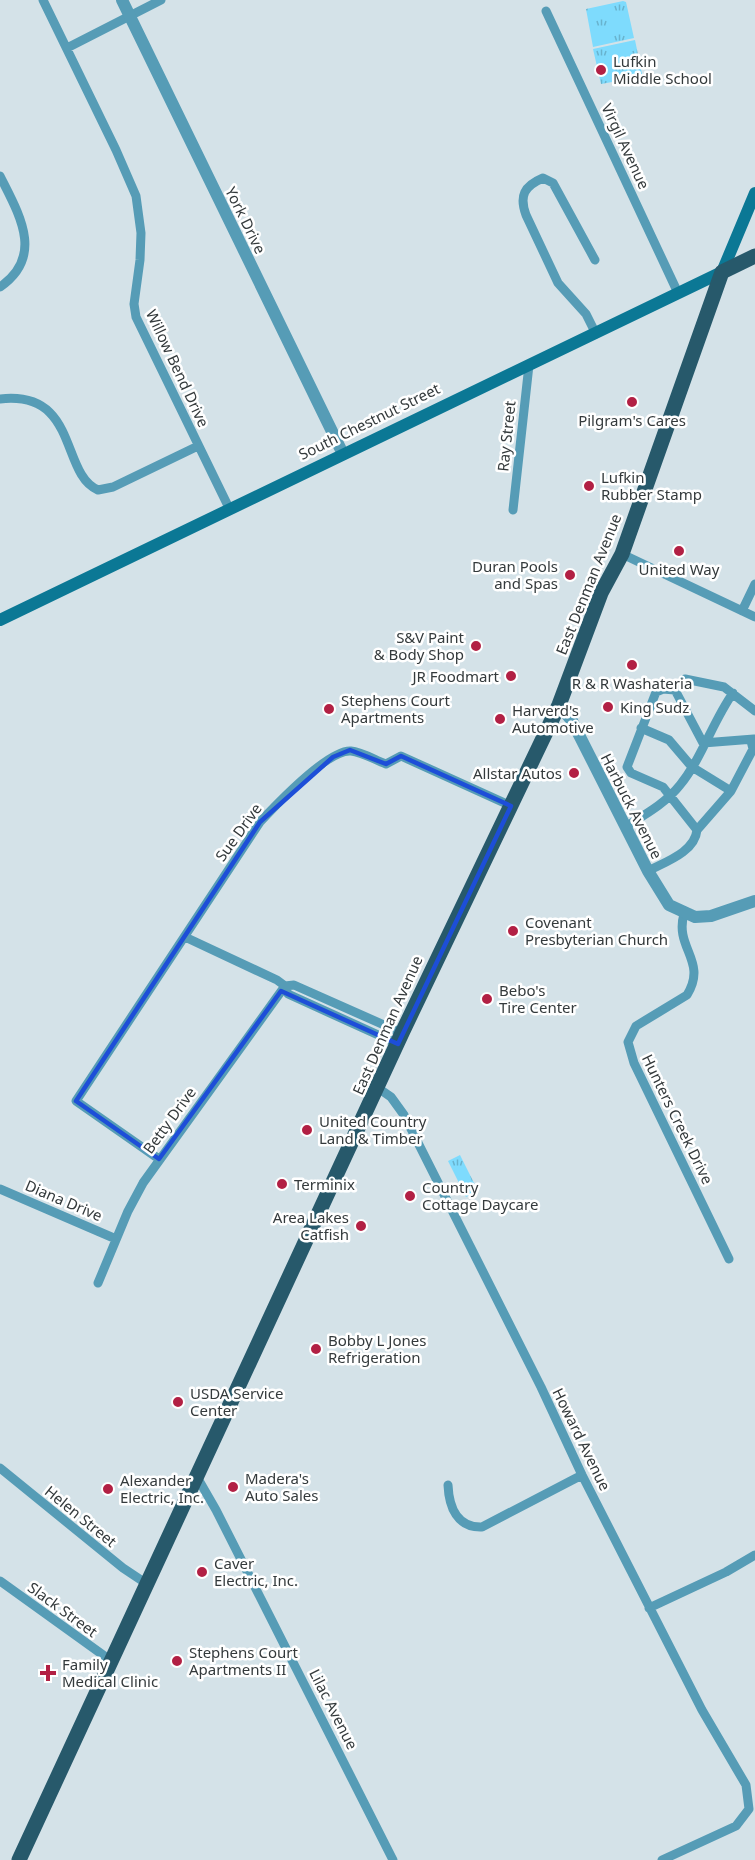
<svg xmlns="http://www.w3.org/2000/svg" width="755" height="1860" font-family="'Noto Sans',sans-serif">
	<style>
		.grass { fill: url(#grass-tufts) }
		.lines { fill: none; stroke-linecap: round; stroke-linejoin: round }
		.minor { stroke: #569cb6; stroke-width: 9 }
		.tertiary { stroke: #569cb6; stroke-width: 12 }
		.secondary { stroke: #0b7895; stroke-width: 12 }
		.primary { stroke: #27596b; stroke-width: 15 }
		.marked { fill: none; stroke: #1d4ed8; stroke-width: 4.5; stroke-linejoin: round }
		.poi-dot { fill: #b22044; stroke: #fff; stroke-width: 2 }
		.labels { text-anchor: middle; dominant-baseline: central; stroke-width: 5; stroke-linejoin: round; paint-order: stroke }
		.poi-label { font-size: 15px; fill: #343a3c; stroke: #fff; text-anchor: start }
		.street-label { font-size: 15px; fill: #343a3c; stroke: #fff }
	</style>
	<defs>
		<pattern id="grass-tufts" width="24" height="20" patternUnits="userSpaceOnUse" patternTransform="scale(1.5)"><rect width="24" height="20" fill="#7edbfd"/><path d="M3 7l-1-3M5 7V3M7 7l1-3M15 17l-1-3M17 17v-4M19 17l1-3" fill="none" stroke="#68b3ce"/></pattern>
	</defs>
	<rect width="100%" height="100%" fill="#d4e2e8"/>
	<path class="grass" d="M 623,1 L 626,2 L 634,38 L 593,47 L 586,9 Z
		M 635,40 L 642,74 L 640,77 L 601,84 L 593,49 Z
		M 460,1155 L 478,1191 L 466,1197 L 448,1161 Z"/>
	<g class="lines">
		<path class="minor" d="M 43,0 L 116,150 L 136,196 L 141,233 L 140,260 L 134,304 L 136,317 L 230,510
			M 546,11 L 678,293
			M 67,48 L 161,0
			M 0,176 C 19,214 45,256 0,287
			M 595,260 L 553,183 L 543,178 C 524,186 519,196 526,215 L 558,283 L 586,314 L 596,334
			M 0,399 C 79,390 60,474 98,490 L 113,487 L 198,446
			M 513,510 L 529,365
			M 622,554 L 755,617
			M 742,611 L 755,584
			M 675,690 L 703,743
			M 641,728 L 669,740 L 692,767 L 731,791 L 697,830
			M 703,743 L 754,739
			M 731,791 L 753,749 L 751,741
			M 625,827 C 644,815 666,803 680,785 C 702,758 713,721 733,693
			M 648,871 C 665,862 695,852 697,830 L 663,787 L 631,773 L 627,767 L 656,692 L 663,689 L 675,690 L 685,679 L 724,687 L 755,711
			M 684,914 C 674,948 708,961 687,995 L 636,1026 L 628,1042 L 634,1063 L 729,1259
			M 185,937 L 277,980 L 285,986 L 288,994 L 398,1044
			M 285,986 L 294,985 L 402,1033
			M 378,1088 L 391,1097 L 404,1115 L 541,1387 L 582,1475 L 702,1710 L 746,1785 L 749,1809 L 736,1826 L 662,1860
			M 159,1159 L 76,1101 L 260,822 C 275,806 328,749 351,751 C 362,752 375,760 386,764 L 401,756 L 511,806
			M 0,1189 L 116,1239
			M 98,1283 L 128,1211 L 143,1183 L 285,986
			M 0,1468 L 123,1568 L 147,1584
			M 197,1477 L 216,1510 L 393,1860
			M 448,1485 C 449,1507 457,1528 482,1527 L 582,1475
			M 0,1581 L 110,1660
			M 649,1608 L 726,1572 L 755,1555"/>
		<path class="tertiary" d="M 122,0 L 343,454
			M 559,705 L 572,721 L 648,871 L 669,905 L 695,917 L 711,916 L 755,901"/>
		<path class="secondary" d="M 0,620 L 722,272 L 755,193"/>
		<path class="primary" d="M 19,1860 L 402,1033 L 559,705 L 601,593 L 622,554 L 722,272 L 755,256"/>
	</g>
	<path class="marked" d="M 350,750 L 386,764 L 401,756 L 511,806 L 398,1044 L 281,991 L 159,1159 L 76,1101 L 260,822 L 333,757 Z"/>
	<g class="poi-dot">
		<circle cx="601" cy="70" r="6"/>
		<circle cx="632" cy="402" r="6"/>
		<circle cx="589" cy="486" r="6"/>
		<circle cx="679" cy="551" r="6"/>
		<circle cx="570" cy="575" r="6"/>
		<circle cx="476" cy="646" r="6"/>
		<circle cx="632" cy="665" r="6"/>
		<circle cx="511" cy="676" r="6"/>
		<circle cx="608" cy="707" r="6"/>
		<circle cx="329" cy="709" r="6"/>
		<circle cx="500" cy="719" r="6"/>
		<circle cx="574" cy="773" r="6"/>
		<circle cx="513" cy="931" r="6"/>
		<circle cx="487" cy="999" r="6"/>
		<circle cx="307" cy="1130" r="6"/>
		<circle cx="282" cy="1184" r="6"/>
		<circle cx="410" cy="1196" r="6"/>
		<circle cx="361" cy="1226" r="6"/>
		<circle cx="316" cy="1349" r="6"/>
		<circle cx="178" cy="1402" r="6"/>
		<circle cx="233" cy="1487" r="6"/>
		<circle cx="108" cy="1489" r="6"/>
		<circle cx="202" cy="1572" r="6"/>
		<circle cx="177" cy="1661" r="6"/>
		<path d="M45 1664h6v6h6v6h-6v6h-6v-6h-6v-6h6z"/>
	</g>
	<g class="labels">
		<g class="poi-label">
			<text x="613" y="61">Lufkin<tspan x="613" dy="17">Middle School</tspan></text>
			<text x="632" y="420" text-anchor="middle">Pilgram's Cares</text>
			<text x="601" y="477">Lufkin<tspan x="601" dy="17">Rubber Stamp</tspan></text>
			<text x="558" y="566" text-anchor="end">Duran Pools<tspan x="558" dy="17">and Spas</tspan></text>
			<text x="679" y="569" text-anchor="middle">United Way</text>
			<text x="464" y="637" text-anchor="end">S&amp;V Paint<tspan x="464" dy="17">&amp; Body Shop</tspan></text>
			<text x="499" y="676" text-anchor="end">JR Foodmart</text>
			<text x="632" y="683" text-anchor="middle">R &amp; R Washateria</text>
			<text x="341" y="700">Stephens Court<tspan x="341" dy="17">Apartments</tspan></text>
			<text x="620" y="707">King Sudz</text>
			<text x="512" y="710">Harverd's<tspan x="512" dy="17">Automotive</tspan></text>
			<text x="562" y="773" text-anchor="end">Allstar Autos</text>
			<text x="525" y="922">Covenant<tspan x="525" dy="17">Presbyterian Church</tspan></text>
			<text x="499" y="990">Bebo's<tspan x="499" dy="17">Tire Center</tspan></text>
			<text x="319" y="1121">United Country<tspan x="319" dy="17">Land &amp; Timber</tspan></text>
			<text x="294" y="1184">Terminix</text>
			<text x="422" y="1187">Country<tspan x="422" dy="17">Cottage Daycare</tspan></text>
			<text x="349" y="1217" text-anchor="end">Area Lakes<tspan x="349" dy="17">Catfish</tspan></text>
			<text x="328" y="1340">Bobby L Jones<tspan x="328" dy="17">Refrigeration</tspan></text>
			<text x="190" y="1393">USDA Service<tspan x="190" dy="17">Center</tspan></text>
			<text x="245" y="1478">Madera's<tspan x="245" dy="17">Auto Sales</tspan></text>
			<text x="120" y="1480">Alexander<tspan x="120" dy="17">Electric, Inc.</tspan></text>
			<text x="214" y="1563">Caver<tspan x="214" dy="17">Electric, Inc.</tspan></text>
			<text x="189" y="1652">Stephens Court<tspan x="189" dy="17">Apartments II</tspan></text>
			<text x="62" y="1664">Family<tspan x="62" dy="17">Medical Clinic</tspan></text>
		</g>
		<g class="street-label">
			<text transform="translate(626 146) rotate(65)">Virgil Avenue</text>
			<text transform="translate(246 220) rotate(64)">York Drive</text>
			<text transform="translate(178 368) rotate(65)">Willow Bend Drive</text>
			<text transform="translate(369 421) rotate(-26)">South Chestnut Street</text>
			<text transform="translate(506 436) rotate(-84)">Ray Street</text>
			<text transform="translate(588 584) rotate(-68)">East Denman Avenue</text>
			<text transform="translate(632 806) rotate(63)">Harbuck Avenue</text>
			<text transform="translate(238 832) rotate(-54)">Sue Drive</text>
			<text transform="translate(387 1025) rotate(-66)">East Denman Avenue</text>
			<text transform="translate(678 1119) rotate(64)">Hunters Creek Drive</text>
			<text transform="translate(169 1120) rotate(-54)">Betty Drive</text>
			<text transform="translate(64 1200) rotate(23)">Diana Drive</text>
			<text transform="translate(582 1439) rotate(64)">Howard Avenue</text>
			<text transform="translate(81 1516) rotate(39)">Helen Street</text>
			<text transform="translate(63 1609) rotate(36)">Slack Street</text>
			<text transform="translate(334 1709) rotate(63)">Lilac Avenue</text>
		</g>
	</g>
</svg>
